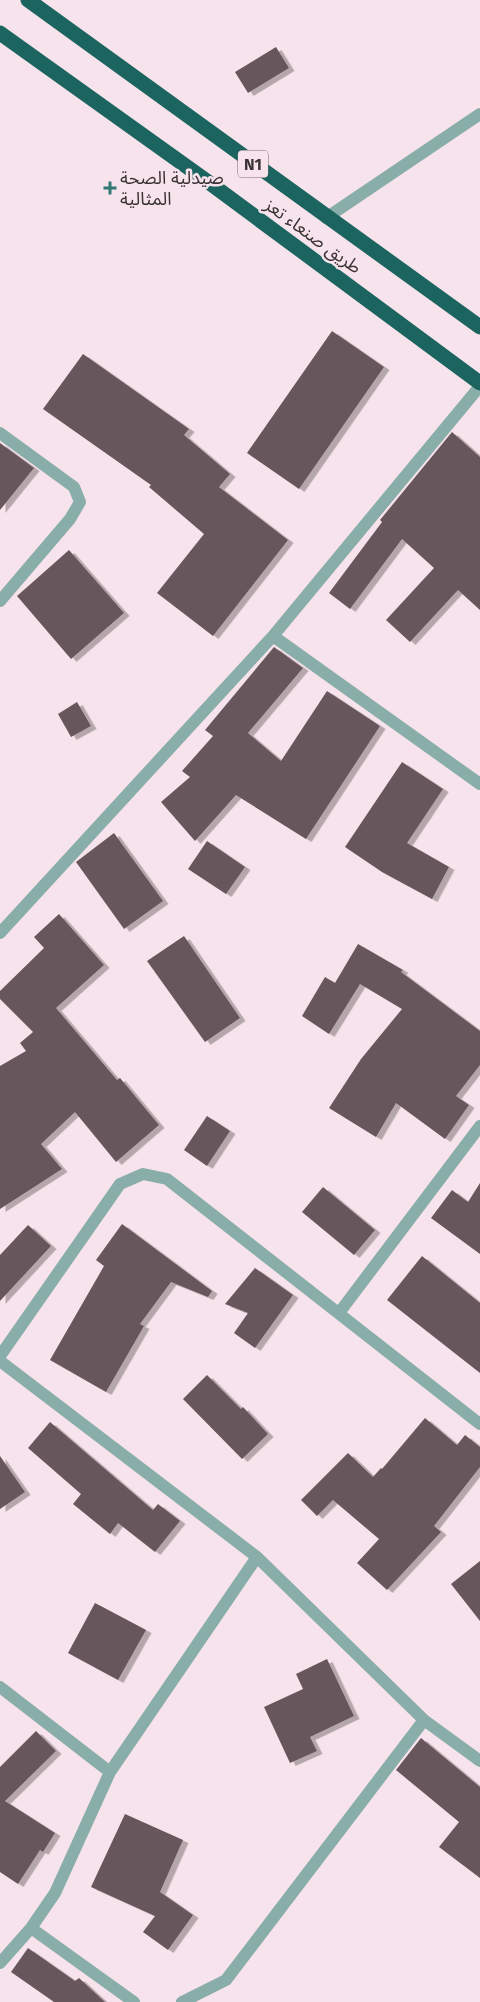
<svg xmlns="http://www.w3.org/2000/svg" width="480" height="2002" font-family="'Fira Sans','Noto Sans Arabic',sans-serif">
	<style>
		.building { fill: #67565d; filter: url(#shadow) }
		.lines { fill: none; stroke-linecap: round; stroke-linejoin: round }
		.street { stroke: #89ada9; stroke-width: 12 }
		.highway { stroke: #1b645f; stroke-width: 15 }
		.poi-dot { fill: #317974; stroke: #f7e3eb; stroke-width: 2 }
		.labels { text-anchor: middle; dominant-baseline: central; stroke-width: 5; stroke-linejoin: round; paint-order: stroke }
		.shield { fill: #f7e3eb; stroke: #73686c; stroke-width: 1 }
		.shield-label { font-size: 16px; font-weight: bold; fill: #3a3336 }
		.poi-label { font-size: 18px; fill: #3a3336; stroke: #f7e3eb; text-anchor: start }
		.street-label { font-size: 18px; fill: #3a3336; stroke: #f7e3eb }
	</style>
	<defs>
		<filter id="shadow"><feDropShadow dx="5.5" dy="3" stdDeviation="0" flood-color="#0004"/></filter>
	</defs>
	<rect width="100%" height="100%" fill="#f7e3eb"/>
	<path class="building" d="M 276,47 L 289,68 L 248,93 L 235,72 Z
		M 332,331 L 384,367 L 299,489 L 247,453 Z
		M 83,354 L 189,429 L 184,435 L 230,474 L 219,487 L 288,540 L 213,636 L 157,593 L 204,534 L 149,487 L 151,485 L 43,409 Z
		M 452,432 L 480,457 L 480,610 L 458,590 L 410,642 L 386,620 L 434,568 L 402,539 L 350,609 L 329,593 L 382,522 L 380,520 Z
		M 0,443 L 34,468 L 0,510 Z
		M 69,550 L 124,613 L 71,659 L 17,596 Z
		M 274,647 L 303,668 L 248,733 L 281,761 L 327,691 L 380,726 L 306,839 L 236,795 L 195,841 L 161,802 L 190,777 L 182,771 L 213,736 L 205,730 Z
		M 77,702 L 91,726 L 71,737 L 58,714 Z
		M 402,762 L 443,789 L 407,843 L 449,867 L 432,899 L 382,872 L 345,847 Z
		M 114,833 L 163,901 L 124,929 L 76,862 Z
		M 207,841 L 245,867 L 226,894 L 188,869 Z
		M 59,914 L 104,965 L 56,1008 L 117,1080 L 120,1078 L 159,1125 L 116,1162 L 75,1112 L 41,1144 L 62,1169 L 0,1209 L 0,1066 L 26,1051 L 20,1043 L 33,1032 L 0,999 L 0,991 L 44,948 L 34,937 Z
		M 184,936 L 240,1018 L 205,1042 L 147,961 Z
		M 358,944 L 403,970 L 401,972 L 480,1031 L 480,1065 L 456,1096 L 469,1105 L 445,1139 L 396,1103 L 376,1137 L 329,1108 L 361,1059 L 402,1009 L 360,984 L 329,1034 L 302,1016 L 325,977 L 335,983 Z
		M 207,1116 L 230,1131 L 207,1166 L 184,1150 Z
		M 480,1183 L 480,1254 L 431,1218 L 452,1190 L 468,1202 Z
		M 323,1187 L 375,1230 L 354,1255 L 302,1212 Z
		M 122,1224 L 212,1291 L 208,1297 L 171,1282 L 140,1324 L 144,1326 L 106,1392 L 50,1360 L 104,1266 L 96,1260 Z
		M 28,1225 L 51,1246 L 0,1301 L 0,1255 Z
		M 422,1256 L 480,1303 L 480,1373 L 387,1300 Z
		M 255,1268 L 293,1295 L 255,1348 L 234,1333 L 248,1313 L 225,1304 Z
		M 207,1375 L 241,1409 L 243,1407 L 268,1434 L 242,1459 L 183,1399 Z
		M 425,1418 L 457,1445 L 465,1435 L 480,1447 L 480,1467 L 434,1526 L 441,1532 L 387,1590 L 357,1563 L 379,1539 L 333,1500 L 317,1516 L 301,1500 L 348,1453 L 373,1477 L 381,1468 L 382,1469 Z
		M 50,1422 L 153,1510 L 158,1504 L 180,1521 L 155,1552 L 118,1523 L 110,1534 L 73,1504 L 81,1494 L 28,1448 Z
		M 0,1456 L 25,1492 L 0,1509 Z
		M 480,1561 L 480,1621 L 451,1584 Z
		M 95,1603 L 146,1630 L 118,1680 L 68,1653 Z
		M 327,1659 L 354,1716 L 310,1737 L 317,1751 L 290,1763 L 264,1707 L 303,1689 L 296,1674 Z
		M 36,1731 L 56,1751 L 5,1801 L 55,1833 L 43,1852 L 40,1850 L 18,1884 L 0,1872 L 0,1767 Z
		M 421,1738 L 480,1787 L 480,1878 L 439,1847 L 459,1822 L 396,1770 Z
		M 125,1814 L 183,1840 L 160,1892 L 193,1915 L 168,1950 L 143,1932 L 155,1916 L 91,1887 Z
		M 28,1948 L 75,1981 L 79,1978 L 105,2002 L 54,2002 L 11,1972 Z"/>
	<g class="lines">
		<path class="street" d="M 326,218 L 480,114
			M 0,433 L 74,487 L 80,502 L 70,519 L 0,601
			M 273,636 L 480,784
			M 0,933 L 273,636 L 480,386
			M 339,1313 L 480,1126
			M 0,1356 L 120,1184 L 143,1174 L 167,1179 L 480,1424
			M 0,1361 L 257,1557 L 424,1720 L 480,1761
			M 0,1687 L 110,1772 L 257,1557
			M 31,1928 L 134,2002
			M 0,1963 L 31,1928 L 55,1893 L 110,1772
			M 182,2002 L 226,1980 L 424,1720"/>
		<path class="highway" d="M 28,0 L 480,327
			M 0,33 L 211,184 L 480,383"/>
	</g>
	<path class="poi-dot" d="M107.5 180.5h5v5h5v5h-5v5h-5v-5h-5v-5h5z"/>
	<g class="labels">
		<rect class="shield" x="238" y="150.5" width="30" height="27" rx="4"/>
		<g class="shield-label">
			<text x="253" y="164">N1</text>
		</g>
		<g class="poi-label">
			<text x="120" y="178">صيدلية الصحة<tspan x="120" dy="21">المثالية</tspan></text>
		</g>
		<g class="street-label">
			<text transform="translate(313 236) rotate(36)">طريق صنعاء تعز</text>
		</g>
	</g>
</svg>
